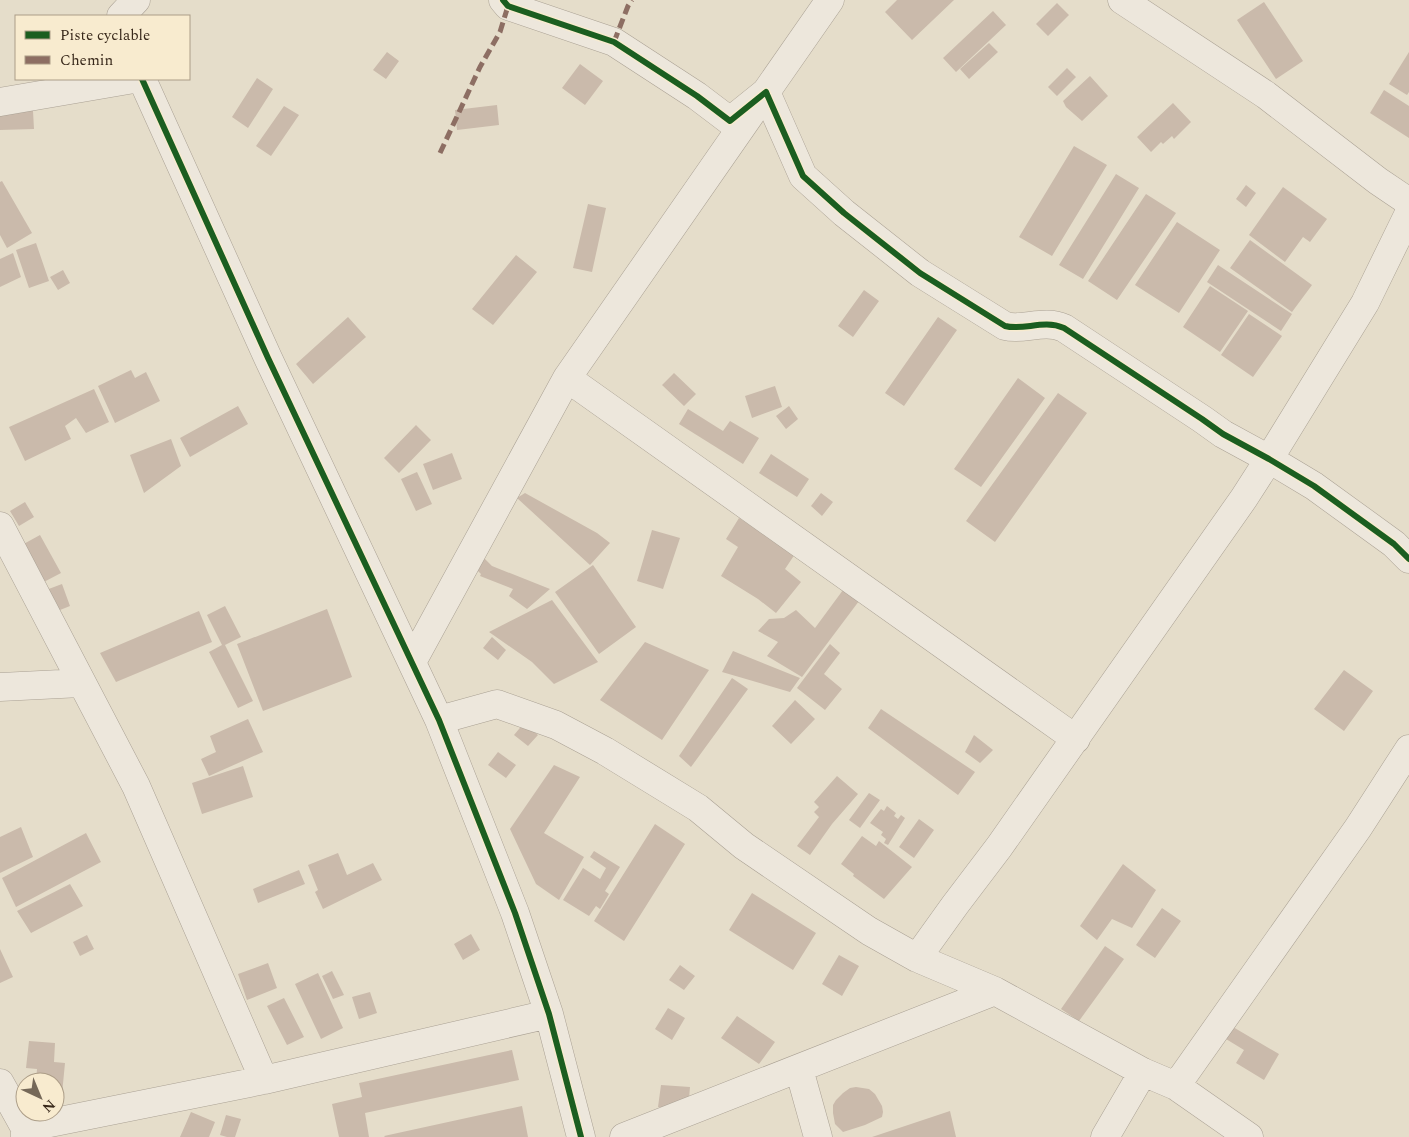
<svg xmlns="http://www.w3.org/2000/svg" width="1409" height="1137" font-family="Spectral,serif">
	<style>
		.building { fill: #cabaab }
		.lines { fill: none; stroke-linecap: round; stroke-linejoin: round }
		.minor-casing { stroke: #aaa194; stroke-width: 29 }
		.minor { stroke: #ede7dc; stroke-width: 28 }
		.quiet { stroke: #8d6e63; stroke-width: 5; stroke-dasharray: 10 5; stroke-linecap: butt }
		.cycleway-casing { stroke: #f8ebcf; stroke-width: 9 }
		.cycleway { stroke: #1b5e20; stroke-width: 6 }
	</style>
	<rect width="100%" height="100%" fill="#e5ddca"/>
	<path class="building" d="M 897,0 L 954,0 L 912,40 L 885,12 Z
		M 1264,2 L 1303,61 L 1276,79 L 1237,20 Z
		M 1057,3 L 1069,15 L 1048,36 L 1036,24 Z
		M 993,11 L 1006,25 L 956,72 L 943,58 Z
		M 989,43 L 998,52 L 969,79 L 960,69 Z
		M 387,52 L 399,61 L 386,79 L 373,70 Z
		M 1409,52 L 1409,92 L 1407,95 L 1389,84 Z
		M 580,64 L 603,81 L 585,105 L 562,88 Z
		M 1067,68 L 1076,77 L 1057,96 L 1048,87 Z
		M 1090,76 L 1108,96 L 1082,121 L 1066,107 L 1063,101 Z
		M 257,78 L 273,89 L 248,128 L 232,117 Z
		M 1384,90 L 1409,106 L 1409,138 L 1370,113 Z
		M 1173,103 L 1191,122 L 1174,139 L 1172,136 L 1163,144 L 1161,142 L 1151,152 L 1137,137 Z
		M 497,105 L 499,125 L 457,130 L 455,110 Z
		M 284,106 L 299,115 L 271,156 L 256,146 Z
		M 33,111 L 34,129 L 0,130 L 0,112 Z
		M 1074,146 L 1107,165 L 1052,256 L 1019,237 Z
		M 1116,174 L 1139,188 L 1083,279 L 1059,265 Z
		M 2,181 L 32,233 L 7,248 L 0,235 L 0,182 Z
		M 1246,185 L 1256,193 L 1246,207 L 1236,199 Z
		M 1283,187 L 1327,219 L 1310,242 L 1303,237 L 1285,262 L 1249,235 Z
		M 1146,194 L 1176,213 L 1117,300 L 1088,281 Z
		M 588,204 L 606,208 L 592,272 L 573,268 Z
		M 1177,222 L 1220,250 L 1179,313 L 1135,285 Z
		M 1250,240 L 1312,285 L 1292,312 L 1230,268 Z
		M 36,243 L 49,281 L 29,288 L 16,250 Z
		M 13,253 L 21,277 L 0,287 L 0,259 Z
		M 516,255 L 537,272 L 493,325 L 472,309 Z
		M 1218,265 L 1292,314 L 1281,331 L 1207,282 Z
		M 63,270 L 70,283 L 58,290 L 50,277 Z
		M 1210,286 L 1248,311 L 1220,352 L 1183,327 Z
		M 864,290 L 879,301 L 853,337 L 838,326 Z
		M 1249,314 L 1282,336 L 1253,377 L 1221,355 Z
		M 348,317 L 366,337 L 313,384 L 296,364 Z
		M 938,317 L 957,330 L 904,406 L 885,393 Z
		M 131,370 L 135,378 L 146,372 L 160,401 L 115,423 L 98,386 Z
		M 674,373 L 696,394 L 684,406 L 662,385 Z
		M 1018,378 L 1045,398 L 981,487 L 954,469 Z
		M 775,386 L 782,407 L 752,418 L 745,396 Z
		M 94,389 L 109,422 L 86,433 L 76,418 L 65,426 L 71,439 L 25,461 L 9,427 Z
		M 1058,393 L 1087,413 L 995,542 L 966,521 Z
		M 238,406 L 248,424 L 190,457 L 180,438 Z
		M 789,406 L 798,419 L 786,429 L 776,416 Z
		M 688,409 L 723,431 L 730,421 L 759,438 L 743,464 L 679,424 Z
		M 416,425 L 431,440 L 399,473 L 384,458 Z
		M 171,439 L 181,466 L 144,493 L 130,455 Z
		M 452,453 L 462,479 L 433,490 L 423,464 Z
		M 771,454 L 809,479 L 797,497 L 759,473 Z
		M 417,472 L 432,504 L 416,511 L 401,479 Z
		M 525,493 L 597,533 L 610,543 L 590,565 L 517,498 Z
		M 821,493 L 833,502 L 822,516 L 811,506 Z
		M 25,502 L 34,517 L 19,526 L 10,511 Z
		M 739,518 L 795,554 L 785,569 L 801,582 L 776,613 L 758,599 L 721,576 L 738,547 L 726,539 Z
		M 652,530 L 680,538 L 663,589 L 637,581 Z
		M 40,535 L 61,573 L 40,584 L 20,546 Z
		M 483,557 L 492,566 L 550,589 L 527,609 L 509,596 L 513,589 L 480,576 L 481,574 L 474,567 Z
		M 593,565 L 636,627 L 599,654 L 555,592 Z
		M 62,584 L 70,606 L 55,612 L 46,590 Z
		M 843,590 L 859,601 L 802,677 L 767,656 L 778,642 L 758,631 L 769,619 L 784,618 L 796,610 L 815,628 Z
		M 552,600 L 598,662 L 554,684 L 532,662 L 489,632 Z
		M 225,606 L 241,637 L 225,645 L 253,701 L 238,708 L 209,652 L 222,645 L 207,615 Z
		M 327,609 L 352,677 L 263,711 L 237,644 Z
		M 199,611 L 212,642 L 116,682 L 100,653 Z
		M 492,637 L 506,650 L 498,660 L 483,648 Z
		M 645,642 L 709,670 L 662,740 L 600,700 Z
		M 830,644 L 840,653 L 824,674 L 842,689 L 825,710 L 797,688 Z
		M 733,651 L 800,678 L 790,692 L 722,672 Z
		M 1344,670 L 1373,691 L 1344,731 L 1314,709 Z
		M 732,678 L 748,689 L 691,767 L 679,756 Z
		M 795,700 L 815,719 L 791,744 L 772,726 Z
		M 881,709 L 975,772 L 958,795 L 868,728 Z
		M 248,719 L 263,752 L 209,776 L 201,759 L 216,752 L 210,736 Z
		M 524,723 L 538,735 L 528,746 L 514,735 Z
		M 974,735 L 993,750 L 980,763 L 965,752 Z
		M 498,752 L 516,765 L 506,778 L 488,765 Z
		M 554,765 L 580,777 L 544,833 L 584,857 L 559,900 L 536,884 L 510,829 Z
		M 243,766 L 253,797 L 202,814 L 192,783 Z
		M 837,776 L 858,794 L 832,824 L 810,855 L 797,846 L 819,817 L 814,812 L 819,807 L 814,802 Z
		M 869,793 L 880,800 L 860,828 L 849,820 Z
		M 887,806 L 896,813 L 894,816 L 898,819 L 901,815 L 905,818 L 888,845 L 884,843 L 886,839 L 881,835 L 883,832 L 870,823 L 881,809 L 884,811 Z
		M 919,819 L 934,830 L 914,858 L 899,847 Z
		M 655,824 L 685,844 L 624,941 L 594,921 Z
		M 21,827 L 33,857 L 0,873 L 0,837 Z
		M 86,833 L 101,862 L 16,907 L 2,878 Z
		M 862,836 L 876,846 L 879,841 L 912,867 L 884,899 L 853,876 L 854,874 L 841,864 Z
		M 594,851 L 620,867 L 605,891 L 609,894 L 600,909 L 596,906 L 589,916 L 563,900 L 583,868 L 600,879 L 606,868 L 590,857 Z
		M 338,853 L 347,875 L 373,863 L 382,880 L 323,909 L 315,892 L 318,890 L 308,865 Z
		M 1123,864 L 1156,890 L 1132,928 L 1112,919 L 1097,940 L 1080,926 Z
		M 299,870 L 305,884 L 258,903 L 253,889 Z
		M 70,884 L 83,906 L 31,933 L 17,911 Z
		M 752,893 L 816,933 L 793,970 L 729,930 Z
		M 1162,908 L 1181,921 L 1155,958 L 1136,945 Z
		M 471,934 L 480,950 L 463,960 L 454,944 Z
		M 87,935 L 94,949 L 80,956 L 73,942 Z
		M 1105,946 L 1124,959 L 1079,1021 L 1061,1009 Z
		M 0,949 L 13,977 L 0,983 Z
		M 839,955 L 859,966 L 842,996 L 822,984 Z
		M 268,963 L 277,988 L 247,1000 L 238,974 Z
		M 680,965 L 695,976 L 684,990 L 669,980 Z
		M 332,971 L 344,995 L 333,999 L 322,976 Z
		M 318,973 L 343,1028 L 321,1039 L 295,984 Z
		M 370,992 L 377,1013 L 359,1019 L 352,997 Z
		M 284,998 L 304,1037 L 287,1045 L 267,1006 Z
		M 668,1008 L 685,1018 L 672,1040 L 655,1029 Z
		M 737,1016 L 775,1042 L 759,1064 L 721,1038 Z
		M 1233,1027 L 1279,1054 L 1264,1080 L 1236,1063 L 1244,1050 L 1226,1039 Z
		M 29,1041 L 55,1043 L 54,1062 L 65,1063 L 62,1094 L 55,1094 L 55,1082 L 36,1082 L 37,1069 L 26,1068 Z
		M 512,1050 L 519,1080 L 365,1113 L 369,1137 L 339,1137 L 332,1104 L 362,1097 L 359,1083 Z
		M 661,1085 L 690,1087 L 688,1110 L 658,1107 Z
		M 856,1087 L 869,1089 L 875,1094 L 882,1106 L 883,1112 L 882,1117 L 865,1125 L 843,1132 L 835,1124 L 833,1113 L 833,1105 L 836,1100 L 843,1093 L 850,1088 Z
		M 522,1106 L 528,1137 L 385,1137 L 384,1136 Z
		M 950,1111 L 956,1137 L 872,1137 Z
		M 191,1112 L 215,1122 L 209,1137 L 180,1137 Z
		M 226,1115 L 241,1119 L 235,1137 L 227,1137 L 220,1135 Z"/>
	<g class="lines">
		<defs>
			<path id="minor" d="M 503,0 L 508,6 L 614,42 L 697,96 L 730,121 L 766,92 L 803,176 L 844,213 L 920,273 L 1005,326 C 1024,331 1043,319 1064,328 L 1202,419 L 1223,434 L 1269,459 L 1314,486 L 1394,544 L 1409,559
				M 830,0 L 567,378 L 1076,739
				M 1122,0 L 1266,95 L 1378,181 L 1409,202
				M 121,16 L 136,0
				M 142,79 L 268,358 L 439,720 L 515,913 L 549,1014 L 581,1137
				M 0,102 L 134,79
				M 0,526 L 136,786 L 264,1080
				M 412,662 L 567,378
				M 0,687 L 81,683
				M 439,720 L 497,704 L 556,725 L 605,751 L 698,808 L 744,846 L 869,931 L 917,958 L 995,991 L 1143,1072 L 1176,1086 L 1249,1137
				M 917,958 L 955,905 L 999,847 L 1244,498 L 1269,459 L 1365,303 L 1409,213
				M 799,1069 L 818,1137
				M 0,1083 L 25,1128 L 25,1137
				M 1176,1086 L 1358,828 L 1409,749
				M 25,1128 L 264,1080 L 549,1014
				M 624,1137 L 995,991
				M 1105,1137 L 1143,1072"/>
		</defs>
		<use href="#minor" class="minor-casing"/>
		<use href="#minor" class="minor"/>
		<path class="quiet" d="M 614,42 L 628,6 L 632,0
			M 440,153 L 480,67 L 500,32 L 508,6"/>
		<defs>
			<path id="cycleway" d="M 503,0 L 508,6 L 614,42 L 697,96 L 730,121 L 766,92 L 803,176 L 844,213 L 920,273 L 1005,326 C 1024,331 1043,319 1064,328 L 1202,419 L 1223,434 L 1269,459 L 1314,486 L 1394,544 L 1409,559
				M 142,79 L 268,358 L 439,720 L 515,913 L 549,1014 L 581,1137"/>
		</defs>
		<use href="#cycleway" class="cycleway-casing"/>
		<use href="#cycleway" class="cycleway"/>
	</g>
	<rect x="15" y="15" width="175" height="65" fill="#f8ebcf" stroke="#ac9d87"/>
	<rect x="25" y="31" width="25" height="8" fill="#1b5e20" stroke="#ac9d87"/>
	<text x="60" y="40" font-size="15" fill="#39291b">Piste cyclable</text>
	<rect x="25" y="56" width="25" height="8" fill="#8d6e63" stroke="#ac9d87"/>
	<text x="60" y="65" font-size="15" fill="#39291b">Chemin</text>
	<g transform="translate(40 1097) rotate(136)"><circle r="24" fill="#f8ebcf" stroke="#ac9d87"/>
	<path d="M0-4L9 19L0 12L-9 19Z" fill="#756858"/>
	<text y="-8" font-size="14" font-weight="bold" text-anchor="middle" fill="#39291b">N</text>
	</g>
</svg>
